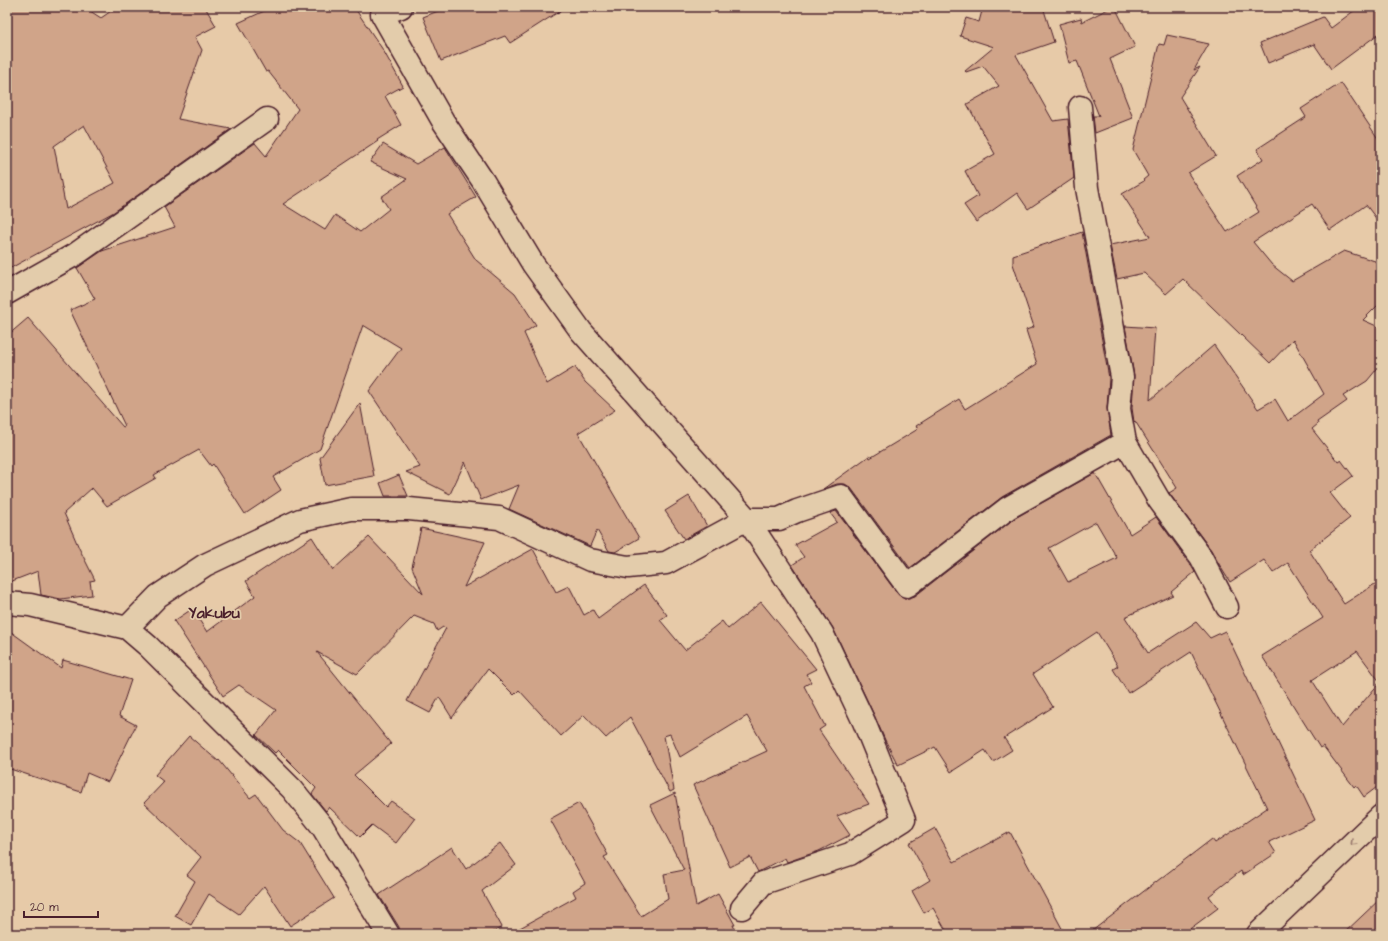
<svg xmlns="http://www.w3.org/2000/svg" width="1388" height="941" font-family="'Architects Daughter',sans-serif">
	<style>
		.building { fill: #d0a489; stroke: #4a1f2b; fill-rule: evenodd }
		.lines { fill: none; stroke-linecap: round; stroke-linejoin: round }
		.street-casing { stroke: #4a1f2b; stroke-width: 25 }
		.secondary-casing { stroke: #4a1f2b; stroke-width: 25 }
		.street { stroke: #e3ccab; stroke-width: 22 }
		.secondary { stroke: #e3ccab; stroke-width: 22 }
		.oneway { stroke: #96766b }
		.labels { text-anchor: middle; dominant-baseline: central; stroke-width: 3.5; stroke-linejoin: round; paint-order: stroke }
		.district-label { font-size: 16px; font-weight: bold; fill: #4a1f2b; stroke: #e3ccab }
	</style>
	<rect width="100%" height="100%" fill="#e7caa8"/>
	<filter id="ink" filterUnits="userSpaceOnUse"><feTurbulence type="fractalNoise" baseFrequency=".025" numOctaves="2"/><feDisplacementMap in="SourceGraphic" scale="8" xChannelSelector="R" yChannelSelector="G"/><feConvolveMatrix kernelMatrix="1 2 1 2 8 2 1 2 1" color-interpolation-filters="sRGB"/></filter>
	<g filter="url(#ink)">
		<path class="building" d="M 7,7 L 84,7 L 101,18 L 117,7 L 205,7 L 216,26 L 195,37 L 202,50 L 178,119 L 231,129 L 114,212 L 7,270 ZM 84,125 L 115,183 L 66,209 L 54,146 Z
			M 273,7 L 354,7 L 383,50 L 403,86 L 385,96 L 401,125 L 377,140 L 378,141 L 283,204 L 325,230 L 335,215 L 360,232 L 389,209 L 381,197 L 407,179 L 370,162 L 383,144 L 416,164 L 445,147 L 476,197 L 447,214 L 476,260 L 515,293 L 536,325 L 524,333 L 547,384 L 575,367 L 585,382 L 615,410 L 578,433 L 639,538 L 615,552 L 609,551 L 597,530 L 590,546 L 509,509 L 519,485 L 481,500 L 465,462 L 450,494 L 406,472 L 420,467 L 369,391 L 401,348 L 363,325 L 320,449 L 273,477 L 281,490 L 245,514 L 213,464 L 211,466 L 199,450 L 154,475 L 156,478 L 107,506 L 92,488 L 64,513 L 79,548 L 95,580 L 90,581 L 92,595 L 61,599 L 41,595 L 38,571 L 7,583 L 7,336 L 28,318 L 123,427 L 125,426 L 70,310 L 95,299 L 77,268 L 102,251 L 175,227 L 164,207 L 255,143 L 266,156 L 298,109 L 268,71 L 266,72 L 238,23 Z
			M 448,7 L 566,7 L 510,43 L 505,36 L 441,61 L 423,17 Z
			M 983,7 L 1043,7 L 1054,42 L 1016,55 L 1053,121 L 1068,119 L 1074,178 L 1028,209 L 1017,193 L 976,222 L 964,205 L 978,196 L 965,171 L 995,154 L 967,104 L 999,86 L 983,66 L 966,72 L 965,71 L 994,47 L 960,36 L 966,18 L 979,22 Z
			M 1112,7 L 1115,7 L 1135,47 L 1110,59 L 1133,118 L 1095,133 L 1093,116 L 1099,116 L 1077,61 L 1069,63 L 1059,24 L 1081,18 L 1082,22 Z
			M 1359,7 L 1381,7 L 1381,32 L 1331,69 L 1314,44 L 1268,63 L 1260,43 L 1323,17 L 1331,28 Z
			M 1167,35 L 1209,44 L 1194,70 L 1200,67 L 1180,97 L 1216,156 L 1188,173 L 1227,232 L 1259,212 L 1237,176 L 1263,159 L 1257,149 L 1306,117 L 1301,109 L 1341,83 L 1381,143 L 1381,225 L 1366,205 L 1330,230 L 1312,204 L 1253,242 L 1272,265 L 1292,281 L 1344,251 L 1381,263 L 1381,302 L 1363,320 L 1381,328 L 1381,364 L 1367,381 L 1343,396 L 1347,401 L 1317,422 L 1318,424 L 1312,429 L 1338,462 L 1341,460 L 1353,476 L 1330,493 L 1350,518 L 1309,550 L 1344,604 L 1381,580 L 1381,784 L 1364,797 L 1356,785 L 1354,787 L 1323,746 L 1320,748 L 1262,656 L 1323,618 L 1288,563 L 1273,573 L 1264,560 L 1230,582 L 1223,571 L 1211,550 L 1169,493 L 1177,488 L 1135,421 L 1134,422 L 1132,408 L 1134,375 L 1125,326 L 1155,328 L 1150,400 L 1214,345 L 1258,409 L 1275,399 L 1288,421 L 1324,394 L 1293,339 L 1270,363 L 1183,279 L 1166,294 L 1144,273 L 1117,279 L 1110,245 L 1150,237 L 1122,194 L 1144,181 L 1143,180 L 1148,176 L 1133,150 L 1159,44 L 1164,45 ZM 1357,651 L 1380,682 L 1342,727 L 1312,680 Z
			M 1082,232 L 1109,378 L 1107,408 L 1111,435 L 1002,497 L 910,568 L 851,488 L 845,484 L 837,484 L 823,489 L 869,456 L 870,458 L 918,429 L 916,426 L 959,399 L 965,409 L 1037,364 L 1026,330 L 1034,327 L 1013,264 L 1013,255 Z
			M 360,403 L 374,476 L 325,485 L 320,458 Z
			M 1095,473 L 1130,534 L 1156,517 L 1190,564 L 1195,572 L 1171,592 L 1173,595 L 1125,617 L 1148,653 L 1196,622 L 1210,638 L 1225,631 L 1315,820 L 1269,842 L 1276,853 L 1243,875 L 1241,871 L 1209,896 L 1218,908 L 1183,934 L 1088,934 L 1212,839 L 1215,843 L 1267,808 L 1191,652 L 1128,693 L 1113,669 L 1118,666 L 1097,632 L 1033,674 L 1053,707 L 1004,738 L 1012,750 L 993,762 L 985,750 L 951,772 L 935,747 L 898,765 L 885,740 L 875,717 L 833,628 L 792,565 L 804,557 L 795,545 L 837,522 L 830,513 L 836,511 L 897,593 L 902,598 L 909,598 L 915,596 L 1015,518 ZM 1096,522 L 1117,558 L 1068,582 L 1049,548 Z
			M 399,475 L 408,496 L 385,496 L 380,483 Z
			M 689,496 L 707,526 L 684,539 L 665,511 Z
			M 421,528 L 485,542 L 464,587 L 533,549 L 556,592 L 569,586 L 584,615 L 593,610 L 598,619 L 644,585 L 667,615 L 660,620 L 685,650 L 722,621 L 728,629 L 761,602 L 816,669 L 806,674 L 811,682 L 804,686 L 825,726 L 819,730 L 869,804 L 837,816 L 850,835 L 819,851 L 787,862 L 785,858 L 758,872 L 750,857 L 730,867 L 693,785 L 767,751 L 747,716 L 680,757 L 670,734 L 664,736 L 674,790 L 670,792 L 630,717 L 606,738 L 584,715 L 561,736 L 519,690 L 514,695 L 488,669 L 452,718 L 439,697 L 430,713 L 407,701 L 446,628 L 443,627 L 437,631 L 434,624 L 414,616 L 357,674 L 317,652 L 391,744 L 354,775 L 386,807 L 391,801 L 415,818 L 396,843 L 372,825 L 360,837 L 329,807 L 326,811 L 325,810 L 312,794 L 316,788 L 278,750 L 275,753 L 256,735 L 276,710 L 239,685 L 223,696 L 174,621 L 192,609 L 207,632 L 255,596 L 246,581 L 312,537 L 333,570 L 369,537 L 423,594 L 412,567 Z
			M 7,629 L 61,668 L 63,660 L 131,680 L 119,716 L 136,725 L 108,782 L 87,773 L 81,792 L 7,768 Z
			M 189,736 L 218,761 L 219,760 L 250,798 L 256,794 L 283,830 L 300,843 L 334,898 L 290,926 L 264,886 L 239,914 L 209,894 L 191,925 L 175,916 L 195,881 L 187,875 L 201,857 L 144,803 L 164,782 L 155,775 Z
			M 675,793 L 689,869 L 688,869 L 689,869 L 696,906 L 718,894 L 735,925 L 733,925 L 737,934 L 509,934 L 576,897 L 573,891 L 585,883 L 550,819 L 579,803 L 608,855 L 604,857 L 641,916 L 668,899 L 664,874 L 684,870 L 650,805 Z
			M 935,828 L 954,862 L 1010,832 L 1065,934 L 948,934 L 933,908 L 924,913 L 912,891 L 930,880 L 909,843 Z
			M 500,843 L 516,865 L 482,891 L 502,927 L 490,934 L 400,934 L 399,927 L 379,895 L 452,847 L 466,869 Z
			M 1381,898 L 1381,934 L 1343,934 Z"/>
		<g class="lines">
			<defs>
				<path id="street" d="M 401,7 L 382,14 L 443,121 L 483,181 L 533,264 L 581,331 L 747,519 L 822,633 L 864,722 L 904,820 L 850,854 L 763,883 L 742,908
					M 1080,107 L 1087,188 L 1122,377 L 1119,409 L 1125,442
					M 7,293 L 76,254 L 267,119
					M 7,603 L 30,605 L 127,628 L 148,646 L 292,789 L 322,826 L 388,934
					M 127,628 L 158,596 L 205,565 L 300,520 L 351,509 L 409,509 L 499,518 L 590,560 L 628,567 L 666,563 L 747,519 L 779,519 L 797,511 L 841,496 L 907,586 L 1008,508 L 1125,442 L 1159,500 L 1201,557 L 1227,607"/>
				<path id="secondary" d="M 1258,934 L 1381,816"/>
			</defs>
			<use href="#street" class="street-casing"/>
			<use href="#secondary" class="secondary-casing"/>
			<use href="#street" class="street"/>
			<use href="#secondary" class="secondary"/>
		</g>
		<defs><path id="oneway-chevron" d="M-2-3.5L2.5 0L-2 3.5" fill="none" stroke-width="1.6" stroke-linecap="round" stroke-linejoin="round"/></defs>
		<use class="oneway" href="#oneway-chevron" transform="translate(1353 843) rotate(136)"/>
	</g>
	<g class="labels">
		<g class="district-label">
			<text x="214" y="613">Yakubu</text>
		</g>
	</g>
	<rect width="1388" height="941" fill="none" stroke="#e3ccab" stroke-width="24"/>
	<rect x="12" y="12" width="1364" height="917" fill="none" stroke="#4a1f2b" stroke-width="1.5" filter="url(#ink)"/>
	<path d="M24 911v6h74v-6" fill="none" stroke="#4a1f2b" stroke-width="2"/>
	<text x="30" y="911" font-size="12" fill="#4a1f2b" stroke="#e3ccab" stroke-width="3" paint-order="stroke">20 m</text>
</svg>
